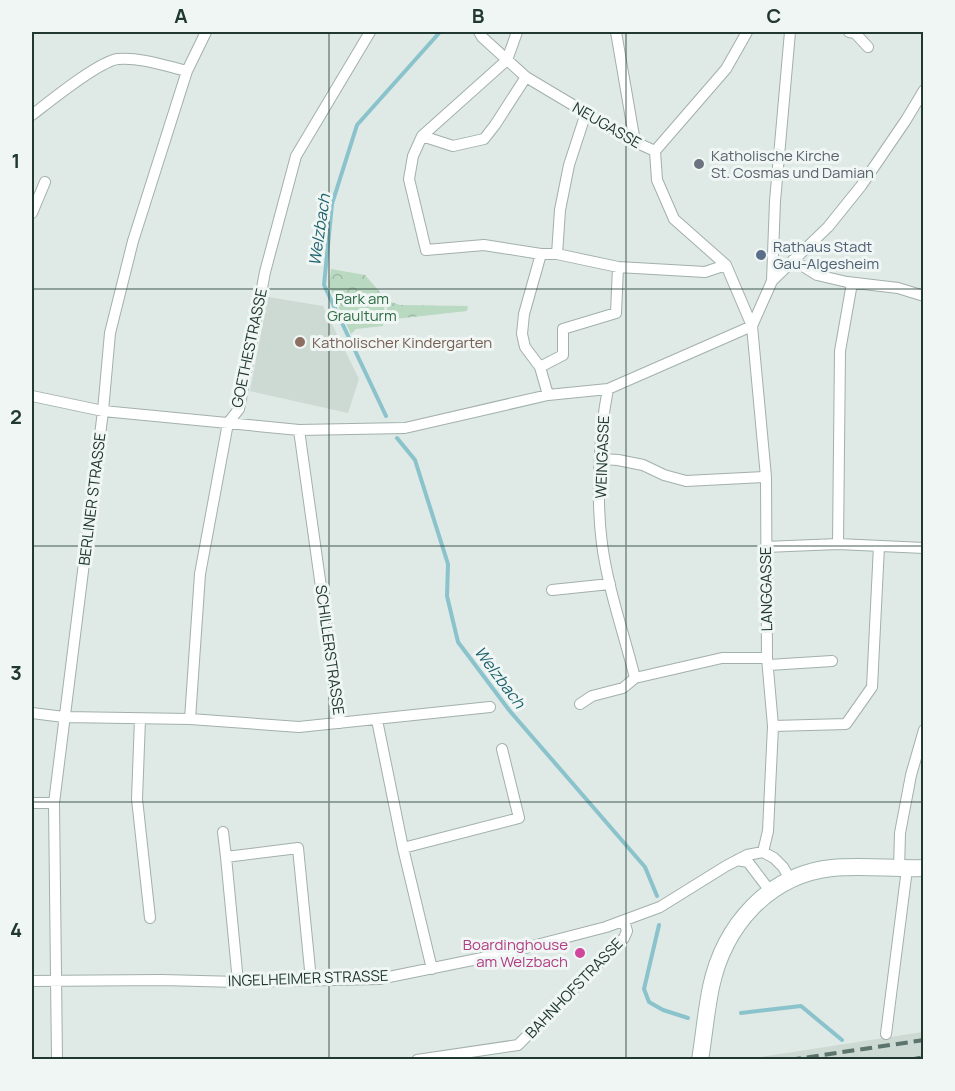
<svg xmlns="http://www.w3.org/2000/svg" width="955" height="1091" font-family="Manrope,sans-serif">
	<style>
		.built { fill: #cdd9d3 }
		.park { fill: url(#park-crowns) }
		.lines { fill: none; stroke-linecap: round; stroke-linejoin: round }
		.stream { stroke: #8ac3cc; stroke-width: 4 }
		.street-casing { stroke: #a2b0ab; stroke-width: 12 }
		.secondary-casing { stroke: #9fb4ac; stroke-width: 18 }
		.street { stroke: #fff; stroke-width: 10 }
		.secondary { stroke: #fff; stroke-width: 16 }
		.rail { stroke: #5b746d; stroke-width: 4; stroke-dasharray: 12 6; stroke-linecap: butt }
		.grid { fill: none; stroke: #213831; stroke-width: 1.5; stroke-opacity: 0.55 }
		.worship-dot { fill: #6b7280; stroke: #eff6f3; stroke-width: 2 }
		.service-dot { fill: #5c6f8a; stroke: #eff6f3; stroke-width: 2 }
		.education-dot { fill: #8d6e63; stroke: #eff6f3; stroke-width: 2 }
		.hotel-dot { fill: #d1479c; stroke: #eff6f3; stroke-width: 2 }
		.labels { text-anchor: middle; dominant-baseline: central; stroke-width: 6; stroke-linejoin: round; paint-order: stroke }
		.street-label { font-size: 15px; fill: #213831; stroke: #eff6f3 }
		.worship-label { font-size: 15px; fill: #5b616d; stroke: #eff6f3; text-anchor: start }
		.service-label { font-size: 15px; fill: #4e5e75; stroke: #eff6f3; text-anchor: start }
		.park-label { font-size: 15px; fill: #2e6c45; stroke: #eff6f3 }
		.education-label { font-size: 15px; fill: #785e54; stroke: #eff6f3; text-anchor: start }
		.hotel-label { font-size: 15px; fill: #b23c85; stroke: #eff6f3; text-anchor: end }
		.water-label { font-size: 16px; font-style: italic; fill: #206470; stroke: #eff6f3 }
		.neatline { fill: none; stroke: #213831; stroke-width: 2 }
		.grid-label { font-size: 20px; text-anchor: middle; font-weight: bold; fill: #213831 }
	</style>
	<defs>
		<pattern id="park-crowns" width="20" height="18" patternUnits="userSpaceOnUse" patternTransform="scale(1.5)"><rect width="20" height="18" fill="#b9d9c1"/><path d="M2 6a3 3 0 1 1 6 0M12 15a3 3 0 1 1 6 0" fill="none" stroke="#9fbba6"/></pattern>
	</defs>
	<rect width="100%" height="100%" fill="#dfe9e5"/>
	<path class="built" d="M 268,297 L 323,306 L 359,379 L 348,413 L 250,391 Z
		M 923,1032 L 923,1059 L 741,1060 Z"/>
	<path class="park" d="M 331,269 L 365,275 L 385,298 L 383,326 L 356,329 L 351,334 L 329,286 Z
		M 388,301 L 400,305 L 468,306 L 467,311 L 386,320 Z"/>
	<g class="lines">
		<path class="stream" d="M 386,416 L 324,285 L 332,204 L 357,125 L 440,32
			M 397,438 L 415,460 L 448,564 L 447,596 L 458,642 L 509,710 L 645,867 L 657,896
			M 659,925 L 644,989 L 649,1002 L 663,1010 L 688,1018
			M 741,1013 L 801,1006 L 842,1040"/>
		<defs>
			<path id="street" d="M 479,32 L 482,37 L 526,77 L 635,142 L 655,151
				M 517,32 L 507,60 L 422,136 L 413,156 L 409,179 L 426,250 L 484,245 L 541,254 L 557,254 L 618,267 L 705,272 L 726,265
				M 616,32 L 635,142
				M 849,32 L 855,33 L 868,47
				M 32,115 C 49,102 99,61 118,59 C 140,57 166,66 187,71
				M 422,136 L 453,146 L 484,139 L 495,125 L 526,77
				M 655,151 L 657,180 L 674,219 L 726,265 L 752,326 L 766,477 L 767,658 L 773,726 L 768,831 L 763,852
				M 655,151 L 726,69 L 747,32
				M 32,213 L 45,182
				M 541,254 L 524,314 L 522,334 L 525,347 L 540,367 L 548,395
				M 557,254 L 560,210 L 569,165 L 586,113
				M 793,260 L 817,275 L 847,282 L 898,288 L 924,296
				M 772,281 L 775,201 L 790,32
				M 752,326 L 772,281 L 828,227 L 861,186 L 906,120 L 924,90
				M 540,367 L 563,355 L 563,329 L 616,313 L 618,267
				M 608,389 C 599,434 596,499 602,544 C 608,589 624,634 635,678
				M 32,396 L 103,411 L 299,430 L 405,428 L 548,395 L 608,389 L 752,326
				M 299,430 L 340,723
				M 601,459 L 618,460 L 643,465 L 664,475 L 686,481 L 766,477
				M 838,544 L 840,351 L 852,283
				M 765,547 L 838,544 L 924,548
				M 552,590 L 610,584
				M 769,665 L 832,661
				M 580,704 L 592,696 L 623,688 L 635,678 L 722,658 L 767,658
				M 32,713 L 64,717 L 190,719 L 299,727 L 490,707
				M 140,719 L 137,799 L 150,918
				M 190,719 L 200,574 L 228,423 L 239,409 L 265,272 L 296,156 L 370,32
				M 377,720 L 403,848 L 432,969
				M 773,726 L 846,724 L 872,687 L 879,546
				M 32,803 L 54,803
				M 223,832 L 226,857 L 298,848 L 311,980
				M 403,848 L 519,818 L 502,749
				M 226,857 L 238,982
				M 737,860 L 748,862 L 770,891
				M 899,869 L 900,833 L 911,775 L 924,730
				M 32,981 L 162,980 L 238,982 L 379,979 L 502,954 L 606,927 L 660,907 L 726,866 L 747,855 L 763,852 L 774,858 L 783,867 L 790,879
				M 886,1034 L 907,869
				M 57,1060 L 54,803 L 103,411 L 110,333 L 133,241 L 187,71 L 206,32
				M 417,1060 L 518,1045 L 624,938 L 627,931 L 624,921"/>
			<path id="secondary" d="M 700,1060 C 704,1036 706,1011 711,987 C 724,926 768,875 832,868 C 862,865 893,869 924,868"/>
		</defs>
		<use href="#street" class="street-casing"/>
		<use href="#secondary" class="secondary-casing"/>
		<use href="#street" class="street"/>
		<use href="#secondary" class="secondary"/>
		<path class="rail" d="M 789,1060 L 924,1040
			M 909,1060 L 924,1057"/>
	</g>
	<path class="grid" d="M 329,32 L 329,1060M 626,32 L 626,1060M 32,289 L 924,289M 32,546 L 924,546M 32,802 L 924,802"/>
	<circle class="worship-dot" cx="699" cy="164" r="6"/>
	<circle class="service-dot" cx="761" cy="255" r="6"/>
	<circle class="education-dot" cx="300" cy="342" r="6"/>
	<circle class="hotel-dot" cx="580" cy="953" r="6"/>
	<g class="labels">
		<g class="street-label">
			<text transform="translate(607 125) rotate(30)">NEUGASSE</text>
			<text transform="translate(249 348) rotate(-78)">GOETHESTRASSE</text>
			<text transform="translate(602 457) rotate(-88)">WEINGASSE</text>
			<text transform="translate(92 499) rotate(-83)">BERLINER STRASSE</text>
			<text transform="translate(766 589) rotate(-91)">LANGGASSE</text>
			<text transform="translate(330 650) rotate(82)">SCHILLERSTRASSE</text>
			<text transform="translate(308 978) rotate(-2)">INGELHEIMER STRASSE</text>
			<text transform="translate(574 988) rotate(-46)">BAHNHOFSTRASSE</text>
		</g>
		<g class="worship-label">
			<text x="711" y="155">Katholische Kirche<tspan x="711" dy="17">St. Cosmas und Damian</tspan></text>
		</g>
		<g class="service-label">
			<text x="773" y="246">Rathaus Stadt<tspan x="773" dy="17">Gau-Algesheim</tspan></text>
		</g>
		<g class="park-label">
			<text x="362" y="298">Park am<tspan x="362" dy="17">Graulturm</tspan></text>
		</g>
		<g class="education-label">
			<text x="312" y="342">Katholischer Kindergarten</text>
		</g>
		<g class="hotel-label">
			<text x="568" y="944">Boardinghouse<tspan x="568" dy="17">am Welzbach</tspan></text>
		</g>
		<g class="water-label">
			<text transform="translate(319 230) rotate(-82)">Welzbach</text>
			<text transform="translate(500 677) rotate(53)">Welzbach</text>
		</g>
	</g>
	<rect width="955" height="1091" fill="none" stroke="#eff6f3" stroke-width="66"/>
	<rect x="33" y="33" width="889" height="1025" class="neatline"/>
	<g class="grid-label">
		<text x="181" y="23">A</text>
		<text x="478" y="23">B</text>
		<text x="774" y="23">C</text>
		<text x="16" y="168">1</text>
		<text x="16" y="424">2</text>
		<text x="16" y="680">3</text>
		<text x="16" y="937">4</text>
	</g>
</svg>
